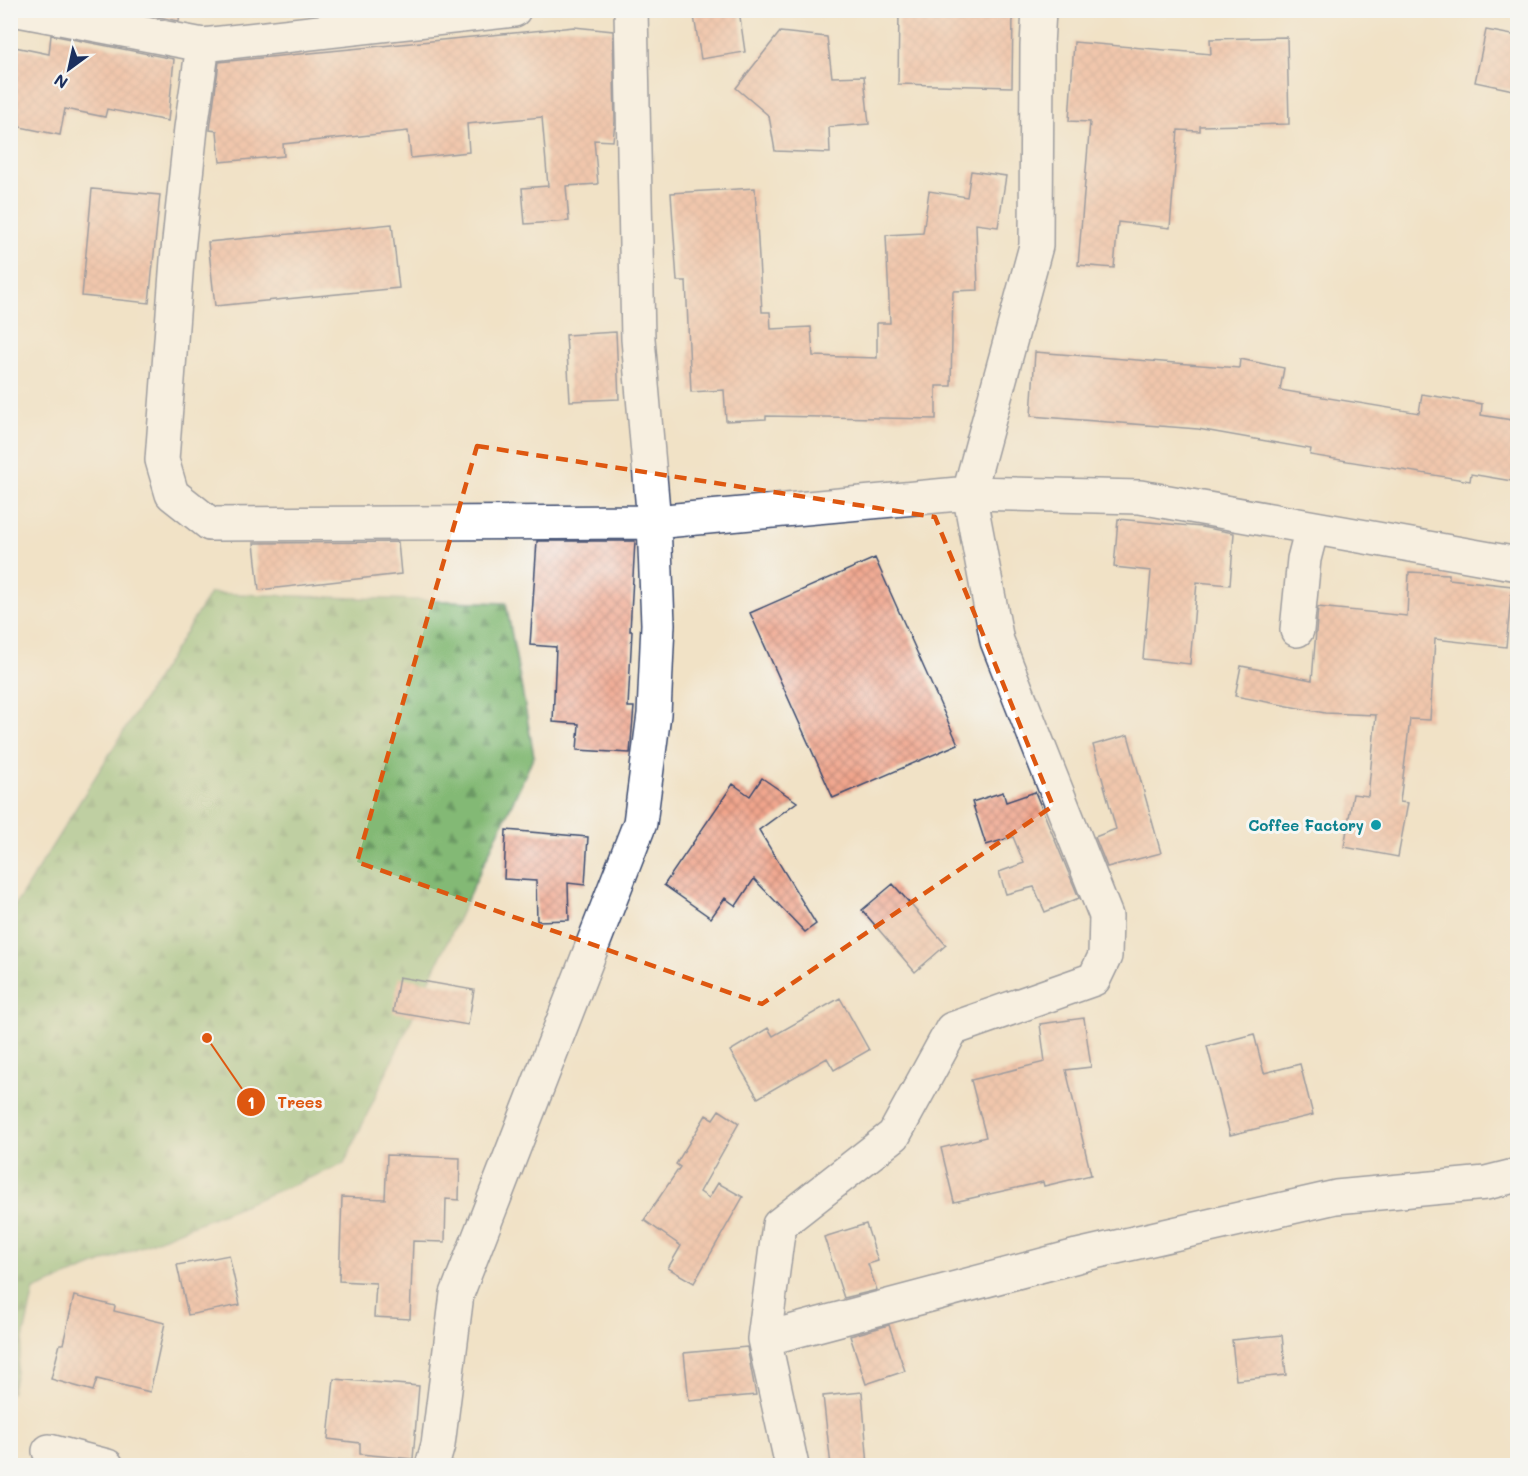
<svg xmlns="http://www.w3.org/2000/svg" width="1528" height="1476" font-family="Mali,sans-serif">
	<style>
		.forest { fill: url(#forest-firs); stroke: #4f746a; stroke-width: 1.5 }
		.building { fill: url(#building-cross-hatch) }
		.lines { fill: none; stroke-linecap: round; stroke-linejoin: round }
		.street-casing { stroke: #3b4a6e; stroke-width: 36 }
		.street { stroke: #fff; stroke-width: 33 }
		.marked { fill: none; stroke: #de5710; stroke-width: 4.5; stroke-dasharray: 12 8; stroke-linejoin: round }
		.culture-dot { fill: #0f9aa8; stroke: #f6f6f2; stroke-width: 2 }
		.labels { text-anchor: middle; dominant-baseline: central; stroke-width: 6; stroke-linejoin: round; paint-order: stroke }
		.culture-label { font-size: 15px; font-weight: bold; fill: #0d838f; stroke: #f6f6f2; text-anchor: end }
		.leader { fill: none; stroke: #de5710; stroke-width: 2 }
		.callout-dot { fill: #de5710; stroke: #f6f6f2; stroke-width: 2 }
		.mark-label { font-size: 18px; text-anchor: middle; font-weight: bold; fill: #fff }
		.callout-label { font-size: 16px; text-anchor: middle; font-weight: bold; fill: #de5710; stroke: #f6f6f2; stroke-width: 6; stroke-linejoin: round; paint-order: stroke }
	</style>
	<defs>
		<pattern id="forest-firs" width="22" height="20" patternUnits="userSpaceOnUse" patternTransform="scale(1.5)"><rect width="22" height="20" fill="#83b975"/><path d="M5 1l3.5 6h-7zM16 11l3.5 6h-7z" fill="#6a9763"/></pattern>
		<pattern id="building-cross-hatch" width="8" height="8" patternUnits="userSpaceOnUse" patternTransform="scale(1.5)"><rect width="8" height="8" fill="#f1a58c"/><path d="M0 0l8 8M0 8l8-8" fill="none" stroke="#c28776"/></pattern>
	</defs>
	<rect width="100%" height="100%" fill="#f6f6f2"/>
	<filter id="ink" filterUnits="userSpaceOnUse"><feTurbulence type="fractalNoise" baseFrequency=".0167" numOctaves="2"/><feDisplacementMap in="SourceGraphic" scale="12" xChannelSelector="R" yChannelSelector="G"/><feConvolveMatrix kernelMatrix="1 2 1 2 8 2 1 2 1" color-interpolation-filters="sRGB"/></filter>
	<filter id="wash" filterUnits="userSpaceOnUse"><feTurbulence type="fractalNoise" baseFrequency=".008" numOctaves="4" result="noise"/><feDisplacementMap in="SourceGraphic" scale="24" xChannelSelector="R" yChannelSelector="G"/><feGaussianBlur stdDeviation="1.35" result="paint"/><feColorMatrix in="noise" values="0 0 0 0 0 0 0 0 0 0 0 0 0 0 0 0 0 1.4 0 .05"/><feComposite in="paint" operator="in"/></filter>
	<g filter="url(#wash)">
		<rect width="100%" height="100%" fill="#f1e2c6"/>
		<path class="forest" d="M 210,593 L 506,603 L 534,756 L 344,1164 L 34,1290 L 11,1394 L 11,912 Z"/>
		<g id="blocks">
			<path class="building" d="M 122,10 L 180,10 L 179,21 Z
				M 693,10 L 739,10 L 745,52 L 701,59 Z
				M 899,10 L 1013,10 L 1012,87 L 898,84 Z
				M 574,27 L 613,31 L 615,121 L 613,141 L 594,140 L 598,184 L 566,186 L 569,221 L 525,224 L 522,188 L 548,186 L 542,117 L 467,124 L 469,152 L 411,158 L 408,131 L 283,144 L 284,156 L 220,162 L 217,131 L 210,130 L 219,62 Z
				M 1486,30 L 1518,36 L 1518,91 L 1475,82 Z
				M 780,32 L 827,37 L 832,77 L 864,76 L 869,124 L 829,127 L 830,153 L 775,151 L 769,116 L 736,88 Z
				M 51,35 L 174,59 L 168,121 L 107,109 L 105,117 L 65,109 L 60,135 L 10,125 L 10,46 L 49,54 Z
				M 1287,37 L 1289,124 L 1200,126 L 1200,131 L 1178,130 L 1170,228 L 1118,222 L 1114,268 L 1078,265 L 1090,122 L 1069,121 L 1074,42 L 1211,54 L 1210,39 Z
				M 971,171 L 1006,176 L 998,227 L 976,224 L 978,290 L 953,291 L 951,386 L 936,386 L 936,419 L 766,416 L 766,419 L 726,421 L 724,390 L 691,392 L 686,281 L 677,281 L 671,193 L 755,188 L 762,312 L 770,312 L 771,329 L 811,327 L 813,356 L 877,358 L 877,323 L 890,323 L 886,235 L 923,233 L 929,191 L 967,197 Z
				M 92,189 L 160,195 L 149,303 L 82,296 Z
				M 392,224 L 399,288 L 215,306 L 208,242 Z
				M 616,332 L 619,399 L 570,401 L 566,335 Z
				M 1035,352 L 1239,368 L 1240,359 L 1284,368 L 1280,390 L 1419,413 L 1422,394 L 1482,404 L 1481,415 L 1518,421 L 1518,482 L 1471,474 L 1470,481 L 1310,455 L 1311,449 L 1198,429 L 1031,416 Z
				M 1118,519 L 1201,527 L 1234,533 L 1230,585 L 1197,582 L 1190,664 L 1143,659 L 1151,571 L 1114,567 Z
				M 537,541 L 635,541 L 630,631 L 632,631 L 628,707 L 634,707 L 630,753 L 577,750 L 579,724 L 553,722 L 556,647 L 530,645 Z
				M 398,542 L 401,574 L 259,590 L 254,543 Z
				M 875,558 L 958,744 L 833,798 L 750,613 Z
				M 1409,572 L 1449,574 L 1449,579 L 1512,586 L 1506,647 L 1435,639 L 1430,720 L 1410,719 L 1400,802 L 1408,803 L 1398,857 L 1344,847 L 1353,794 L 1368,796 L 1376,715 L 1325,713 L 1235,696 L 1241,666 L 1312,680 L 1318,607 L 1407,616 Z
				M 1128,735 L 1161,853 L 1107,867 L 1095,837 L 1116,829 L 1093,745 Z
				M 762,778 L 797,802 L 759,830 L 816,924 L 805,932 L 754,879 L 736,906 L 725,898 L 711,918 L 664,885 L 733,784 L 750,796 Z
				M 1003,792 L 1006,802 L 1035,792 L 1079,898 L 1045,912 L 1034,887 L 1006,894 L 999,872 L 1024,863 L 1013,837 L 986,845 L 972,802 Z
				M 506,830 L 588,837 L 585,885 L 568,883 L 569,920 L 537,921 L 536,881 L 504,879 Z
				M 893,884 L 946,945 L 915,972 L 862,910 Z
				M 399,977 L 474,990 L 468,1025 L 393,1012 Z
				M 840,998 L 869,1050 L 834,1070 L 827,1058 L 758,1098 L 730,1051 L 768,1028 L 773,1036 Z
				M 1084,1018 L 1091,1067 L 1066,1070 L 1091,1175 L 1044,1186 L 1043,1182 L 954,1202 L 941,1148 L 986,1137 L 971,1080 L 1045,1062 L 1040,1024 Z
				M 1254,1034 L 1264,1073 L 1300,1064 L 1313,1115 L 1230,1135 L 1207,1046 Z
				M 719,1110 L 739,1123 L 700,1192 L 709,1198 L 718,1183 L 743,1197 L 694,1283 L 668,1268 L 681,1246 L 644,1220 L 680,1167 L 676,1164 L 706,1115 L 713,1119 Z
				M 387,1155 L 460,1158 L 459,1200 L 446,1199 L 445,1242 L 413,1241 L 410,1319 L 374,1317 L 376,1283 L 339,1281 L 342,1197 L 385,1199 Z
				M 866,1224 L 878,1261 L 868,1264 L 877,1290 L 844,1298 L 824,1237 Z
				M 229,1255 L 240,1305 L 188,1315 L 177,1265 Z
				M 74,1296 L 115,1306 L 114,1311 L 165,1323 L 150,1392 L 97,1379 L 93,1391 L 51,1379 L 60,1344 L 63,1344 Z
				M 889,1325 L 905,1371 L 866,1384 L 850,1336 Z
				M 1282,1335 L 1286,1375 L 1236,1380 L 1232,1340 Z
				M 747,1347 L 756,1395 L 689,1401 L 684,1353 Z
				M 334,1379 L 419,1386 L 413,1459 L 360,1454 L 360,1443 L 328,1439 Z
				M 862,1392 L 868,1466 L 831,1466 L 823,1396 Z"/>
		</g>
	</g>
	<g filter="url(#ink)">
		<use href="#blocks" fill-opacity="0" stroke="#3b4a6e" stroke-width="1.5"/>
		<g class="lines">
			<defs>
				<path id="street" d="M 18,10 L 203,45 L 514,10
					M 203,45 L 191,128 L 177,260 L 162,460 L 172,494 L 210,524 L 654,522 L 969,493 L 1140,497 L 1518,564
					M 1297,630 L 1304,559 L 1312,528
					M 764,1339 L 1077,1256 L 1336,1197 L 1486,1183 L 1518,1175
					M 49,1451 L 107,1466
					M 432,1466 L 438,1445 L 457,1294 L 640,823 L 654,714 L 658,624 L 654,522 L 638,339 L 631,10
					M 792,1466 L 764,1339 L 779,1225 L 894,1135 L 952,1029 L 1094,979 L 1105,956 L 1106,916 L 997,641 L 969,493 L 1036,246 L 1037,46 L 1039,10"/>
			</defs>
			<use href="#street" class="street-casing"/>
			<use href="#street" class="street"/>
		</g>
	</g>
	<path d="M0 0H1528V1476H0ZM 477,446 L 935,517 L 1053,806 L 762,1004 L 357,862 Z" fill="#f1e2c6" fill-opacity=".55" fill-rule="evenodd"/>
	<path class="marked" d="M 477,446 L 935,517 L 1053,806 L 762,1004 L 357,862 Z"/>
	<circle class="culture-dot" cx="1376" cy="825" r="6"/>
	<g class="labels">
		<g class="culture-label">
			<text x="1364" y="825">Coffee Factory</text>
		</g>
	</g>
	<path class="leader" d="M207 1038L251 1102"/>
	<g class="callout-dot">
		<circle cx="207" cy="1038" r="6"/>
		<circle cx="251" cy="1102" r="15"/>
	</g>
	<g class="mark-label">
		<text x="251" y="1109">1</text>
	</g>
	<g class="callout-label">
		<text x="300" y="1108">Trees</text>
	</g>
	<rect width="1528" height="1476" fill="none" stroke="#f6f6f2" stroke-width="36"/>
	<g transform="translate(69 69) rotate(213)" stroke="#f6f6f2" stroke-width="4.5" paint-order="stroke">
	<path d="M0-4.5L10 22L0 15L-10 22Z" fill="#1b2f5e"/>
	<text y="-9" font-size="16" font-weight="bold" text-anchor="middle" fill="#1b2f5e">N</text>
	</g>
</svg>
